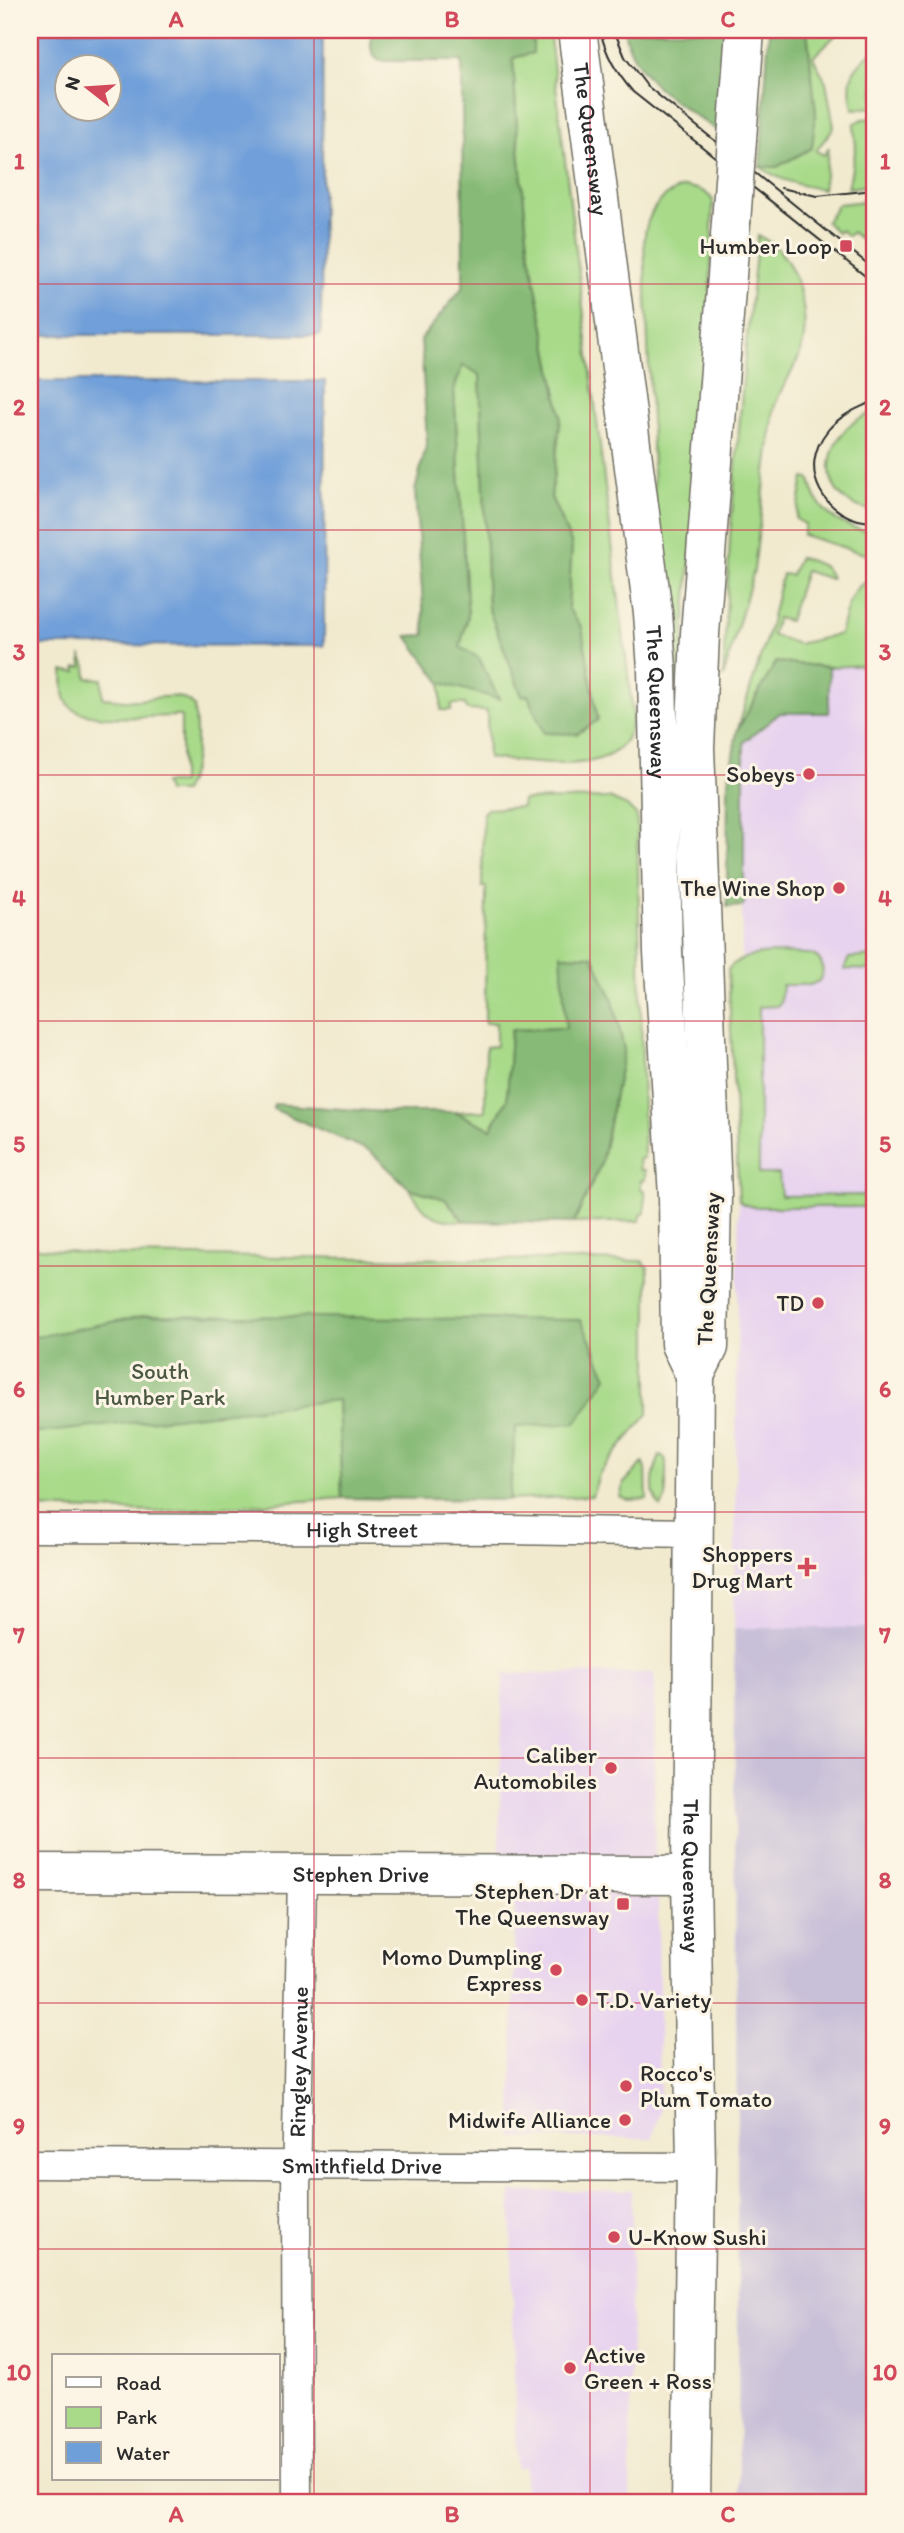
<svg xmlns="http://www.w3.org/2000/svg" width="904" height="2533" font-family="Itim,sans-serif">
	<style>
		.built { fill: #e7d2ef }
		.industrial { fill: #c8bfd8 }
		.green { fill: #a8da8a; stroke: #6a825a; stroke-width: 2 }
		.forest { fill: #86ba76; stroke: #587250; stroke-width: 2 }
		.water { fill: #6f9fd9; stroke: #4d6582; stroke-width: 2; fill-rule: evenodd }
		.lines { fill: none; stroke-linecap: round; stroke-linejoin: round }
		.street-casing { stroke: #706e64; stroke-width: 31 }
		.secondary-casing { stroke: #706e64; stroke-width: 41 }
		.primary-casing { stroke: #706e64; stroke-width: 41 }
		.street { stroke: #fff; stroke-width: 28 }
		.secondary { stroke: #fff; stroke-width: 38 }
		.primary { stroke: #fff; stroke-width: 38 }
		.tram { stroke: #2b2b2b; stroke-width: 2 }
		.primary-bridge-casing { stroke: #706e64; stroke-width: 41; stroke-linecap: butt }
		.primary-bridge { stroke: #fff; stroke-width: 38 }
		.grid { fill: none; stroke: #d1495b; stroke-width: 2; stroke-opacity: 0.55 }
		.poi-dot { fill: #d1495b; stroke: #fcf5e5; stroke-width: 2.5 }
		.labels { text-anchor: middle; dominant-baseline: central; stroke-width: 6; stroke-linejoin: round; paint-order: stroke }
		.street-label { font-size: 23px; fill: #2b2b2b; stroke: #fcf5e5 }
		.poi-label { font-size: 23px; fill: #2b2b2b; stroke: #fcf5e5; text-anchor: end }
		.park-label { font-size: 23px; fill: #4a5743; stroke: #fcf5e5 }
		.neatline { fill: none; stroke: #d1495b; stroke-width: 2.5 }
		.grid-label { font-size: 23px; text-anchor: middle; font-weight: bold; fill: #d1495b }
	</style>
	<rect width="100%" height="100%" fill="#fcf5e5"/>
	<filter id="ink" filterUnits="userSpaceOnUse"><feTurbulence type="fractalNoise" baseFrequency=".0143" numOctaves="2"/><feDisplacementMap in="SourceGraphic" scale="14" xChannelSelector="R" yChannelSelector="G"/><feConvolveMatrix kernelMatrix="1 2 1 2 8 2 1 2 1" color-interpolation-filters="sRGB"/></filter>
	<filter id="wash" filterUnits="userSpaceOnUse"><feTurbulence type="fractalNoise" baseFrequency=".00686" numOctaves="4" result="noise"/><feDisplacementMap in="SourceGraphic" scale="28" xChannelSelector="R" yChannelSelector="G"/><feGaussianBlur stdDeviation="1.57" result="paint"/><feColorMatrix in="noise" values="0 0 0 0 0 0 0 0 0 0 0 0 0 0 0 0 0 1.4 0 .05"/><feComposite in="paint" operator="in"/></filter>
	<g filter="url(#wash)">
		<rect width="100%" height="100%" fill="#f1eacf"/>
		<path class="built" d="M 874,666 L 874,1628 L 734,1628 L 744,742 L 780,713 L 829,713 L 829,667 Z
			M 655,1673 L 654,1829 L 658,1905 L 660,2112 L 652,2138 L 512,2138 L 515,1897 L 499,1846 L 503,1674 Z
			M 632,2190 L 630,2503 L 524,2503 L 525,2468 L 516,2468 L 511,2192 Z"/>
		<path class="industrial" d="M 734,1628 L 874,1628 L 874,2503 L 739,2503 Z"/>
		<path class="green" d="M 533,30 L 549,30 L 633,715 C 631,727 629,737 621,746 C 598,774 522,762 488,758 L 487,711 L 467,710 L 465,704 L 452,704 L 451,710 L 441,710 L 441,683 L 499,698 L 460,647 L 468,616 L 454,390 L 462,364 L 480,375 L 488,607 L 522,696 L 528,695 L 582,628 L 568,608 L 572,545 L 551,497 L 561,416 L 528,245 L 517,127 L 513,58 L 533,53 Z
			M 807,30 L 841,30 L 813,57 L 826,82 L 834,127 L 816,151 L 824,155 L 829,147 L 823,189 C 799,186 779,180 760,167 L 777,167 L 816,113 Z
			M 874,50 L 874,107 L 853,109 C 846,78 851,69 874,50 Z
			M 874,118 L 874,185 L 848,188 L 856,148 L 854,124 L 863,119 Z
			M 684,187 C 697,188 705,190 713,200 L 709,329 L 676,733 L 655,519 L 644,242 C 646,215 658,195 684,187 Z
			M 874,200 L 874,250 L 852,232 L 848,236 L 841,230 L 838,233 L 826,222 L 838,204 Z
			M 758,235 C 766,240 774,244 780,251 C 801,277 811,322 800,354 C 793,373 780,388 774,408 L 754,570 L 723,678 L 730,537 L 746,345 Z
			M 874,412 L 874,510 C 828,506 817,462 846,429 C 853,421 864,416 874,412 Z
			M 804,478 L 810,479 C 816,513 842,528 874,532 L 874,557 L 803,535 L 805,524 L 796,519 Z
			M 799,557 C 811,561 828,564 831,579 L 805,571 L 789,621 L 777,618 L 772,635 L 798,644 L 840,634 C 846,614 849,582 874,580 L 874,630 L 867,665 L 829,667 L 776,662 L 737,731 L 769,630 L 782,574 L 791,575 Z
			M 81,655 L 86,666 L 87,678 L 102,679 L 103,698 C 117,699 134,702 147,699 C 164,697 181,692 194,706 C 198,735 198,767 183,792 L 167,792 L 164,783 L 181,783 L 181,716 C 156,715 82,725 68,704 C 62,695 64,682 63,671 L 77,672 L 76,667 L 82,667 Z
			M 609,798 L 627,806 L 637,816 L 644,1158 L 639,1159 L 640,1170 L 645,1170 L 645,1180 L 641,1180 L 641,1190 L 645,1190 L 645,1213 L 641,1215 L 640,1221 L 574,1223 L 601,1164 L 624,1049 L 562,955 L 567,1028 L 511,1030 L 507,1101 L 491,1129 L 455,1112 L 485,1111 L 486,1047 L 496,1046 L 496,1023 L 485,1023 L 486,887 L 482,887 L 483,813 L 487,809 L 522,807 L 523,800 Z
			M 809,954 C 823,957 826,969 819,981 L 810,985 L 782,985 L 780,1004 L 777,1006 L 759,1007 L 759,1174 L 779,1174 L 781,1196 L 874,1195 L 874,1207 L 753,1207 L 743,1204 L 739,1200 L 728,969 C 748,948 782,954 809,954 Z
			M 874,956 L 874,970 L 844,969 L 849,958 Z
			M 409,1188 L 445,1199 L 464,1221 C 431,1221 426,1214 409,1188 Z
			M 30,1247 L 107,1255 L 642,1261 L 648,1267 L 648,1414 L 600,1472 L 592,1496 L 509,1500 L 516,1427 L 338,1401 L 342,1498 L 158,1512 L 30,1508 Z
			M 660,1456 L 665,1458 L 666,1462 L 666,1498 L 661,1507 C 648,1493 653,1472 660,1456 Z
			M 643,1463 L 646,1469 L 647,1499 L 628,1500 L 620,1497 L 624,1483 Z"/>
		<path class="forest" d="M 372,30 L 533,30 L 533,53 L 513,58 L 517,127 L 528,245 L 561,416 L 551,497 L 572,545 L 568,608 L 582,628 L 598,720 L 577,734 L 544,733 L 528,695 L 522,696 L 488,607 L 480,375 L 463,365 L 454,390 L 468,616 L 460,647 L 479,658 L 499,699 L 441,683 L 407,636 L 425,635 L 415,491 L 427,442 L 421,339 L 463,287 L 462,61 L 380,61 C 368,55 371,42 372,30 Z
			M 624,30 L 730,30 L 718,131 C 680,106 634,79 624,30 Z
			M 769,30 L 807,30 L 816,113 L 812,148 L 777,167 L 760,167 Z
			M 776,662 L 829,667 L 829,713 L 780,713 L 744,742 L 744,904 L 743,906 L 727,907 L 728,784 L 737,731 Z
			M 561,955 L 593,956 L 613,1000 L 624,1049 L 601,1164 L 574,1223 L 464,1221 L 445,1199 L 409,1188 L 370,1151 L 273,1109 L 274,1104 L 384,1112 L 455,1112 L 491,1129 L 507,1100 L 511,1030 L 566,1028 Z
			M 148,1315 L 581,1320 L 607,1377 L 576,1423 L 516,1427 L 509,1500 L 342,1498 L 338,1400 L 30,1434 L 30,1338 Z"/>
		<path class="water" d="M 30,30 L 323,30 L 321,335 L 30,335 ZM 66,66 L 108,66 L 108,108 L 66,108 Z
			M 30,381 L 325,381 L 324,646 L 30,645 Z"/>
	</g>
	<g filter="url(#ink)">
		<g class="lines">
			<defs>
				<g id="street">
					<path id="s1" d="M 30,1528 L 508,1530 L 694,1533"/>
					<path id="s2" d="M 30,2164 L 696,2167"/>
					<path id="s3" d="M 297,2503 L 296,2190 L 302,1874"/>
				</g>
				<g id="secondary">
					<path id="s4" d="M 30,1873 L 691,1875"/>
				</g>
				<g id="primary">
					<path id="s5" d="M 577,30 L 653,613 L 657,669 L 663,952 L 678,1196 L 680,1344 L 695,1375 L 691,1875 L 696,2167 L 691,2503"/>
					<path d="M 737,139 L 745,30"/>
					<path d="M 695,1375 L 709,1347 L 712,1196 L 695,748 L 700,634 L 731,223"/>
				</g>
			</defs>
			<use href="#street" class="street-casing"/>
			<use href="#secondary" class="secondary-casing"/>
			<use href="#primary" class="primary-casing"/>
			<use href="#street" class="street"/>
			<use href="#secondary" class="secondary"/>
			<use href="#primary" class="primary"/>
			<path class="tram" d="M 600,30 C 606,56 616,72 633,92 L 874,283
				M 614,30 L 625,57 L 647,86 L 874,269
				M 781,188 L 817,196 L 874,190
				M 874,401 C 858,408 840,415 828,430 C 795,470 825,521 874,522"/>
			<defs>
				<path id="primary-bridge" d="M 731,223 L 737,139"/>
			</defs>
			<use href="#primary-bridge" class="primary-bridge-casing"/>
			<use href="#primary-bridge" class="primary-bridge"/>
		</g>
	</g>
	<path class="grid" d="M 314,30 L 314,2503M 590,30 L 590,2503M 30,284 L 874,284M 30,530 L 874,530M 30,775 L 874,775M 30,1021 L 874,1021M 30,1266 L 874,1266M 30,1512 L 874,1512M 30,1758 L 874,1758M 30,2003 L 874,2003M 30,2249 L 874,2249"/>
	<g class="poi-dot">
		<rect x="839" y="239" width="14" height="14" rx="3.5"/>
		<circle cx="809" cy="774" r="7"/>
		<circle cx="839" cy="888" r="7"/>
		<circle cx="818" cy="1303" r="7"/>
		<path d="M803.5 1556.5h7v7h7v7h-7v7h-7v-7h-7v-7h7z"/>
		<circle cx="611" cy="1768" r="7"/>
		<rect x="616" y="1897" width="14" height="14" rx="3.5"/>
		<circle cx="556" cy="1970" r="7"/>
		<circle cx="582" cy="2000" r="7"/>
		<circle cx="626" cy="2086" r="7"/>
		<circle cx="625" cy="2120" r="7"/>
		<circle cx="614" cy="2237" r="7"/>
		<circle cx="570" cy="2368" r="7"/>
	</g>
	<g class="labels">
		<g class="street-label">
			<text stroke="none"><textPath href="#s5" startOffset="110">The Queensway</textPath></text>
			<text stroke="none"><textPath href="#s5" startOffset="677">The Queensway</textPath></text>
			<text transform="translate(708 1269) rotate(-87)">The Queensway</text>
			<text stroke="none"><textPath href="#s1" startOffset="332">High Street</textPath></text>
			<text stroke="none"><textPath href="#s4" startOffset="331">Stephen Drive</textPath></text>
			<text stroke="none"><textPath href="#s5" startOffset="1855">The Queensway</textPath></text>
			<text stroke="none"><textPath href="#s3" startOffset="441">Ringley Avenue</textPath></text>
			<text stroke="none"><textPath href="#s2" startOffset="332">Smithfield Drive</textPath></text>
		</g>
		<g class="poi-label">
			<text x="832" y="246">Humber Loop</text>
			<text x="795" y="774">Sobeys</text>
			<text x="825" y="888">The Wine Shop</text>
			<text x="804" y="1303">TD</text>
			<text x="793" y="1554">Shoppers<tspan x="793" dy="26">Drug Mart</tspan></text>
			<text x="597" y="1755">Caliber<tspan x="597" dy="26">Automobiles</tspan></text>
			<text x="609" y="1891">Stephen Dr at<tspan x="609" dy="26">The Queensway</tspan></text>
			<text x="542" y="1957">Momo Dumpling<tspan x="542" dy="26">Express</tspan></text>
			<text x="596" y="2000" text-anchor="start">T.D. Variety</text>
			<text x="640" y="2073" text-anchor="start">Rocco's<tspan x="640" dy="26">Plum Tomato</tspan></text>
			<text x="611" y="2120">Midwife Alliance</text>
			<text x="628" y="2237" text-anchor="start">U-Know Sushi</text>
			<text x="584" y="2355" text-anchor="start">Active<tspan x="584" dy="26">Green + Ross</tspan></text>
		</g>
		<g class="park-label">
			<text x="160" y="1371">South<tspan x="160" dy="26">Humber Park</tspan></text>
		</g>
	</g>
	<rect width="904" height="2533" fill="none" stroke="#fcf5e5" stroke-width="77"/>
	<rect x="52" y="2354" width="228" height="126" fill="#fcf5e5" stroke="#a8a49b" stroke-width="2"/>
	<rect x="66" y="2377" width="35" height="10" fill="#ffffff" stroke="#a8a49b" stroke-width="2"/>
	<text x="116" y="2390" font-size="21" fill="#2b2b2b">Road</text>
	<rect x="66" y="2407" width="35" height="21" fill="#a8da8a" stroke="#a8a49b" stroke-width="2"/>
	<text x="116" y="2424" font-size="21" fill="#2b2b2b">Park</text>
	<rect x="66" y="2442" width="35" height="21" fill="#6f9fd9" stroke="#a8a49b" stroke-width="2"/>
	<text x="116" y="2460" font-size="21" fill="#2b2b2b">Water</text>
	<g transform="translate(88 88) rotate(287)"><circle r="33" fill="#fcf5e5" stroke="#a8a49b" stroke-width="2"/>
	<path d="M0-5L12 26L0 18L-12 26Z" fill="#d1495b"/>
	<text y="-10" font-size="19" font-weight="bold" text-anchor="middle" fill="#2b2b2b">N</text>
	</g>
	<rect x="38" y="38" width="828" height="2456" class="neatline"/>
	<g class="grid-label">
		<text x="176" y="27">A</text>
		<text x="452" y="27">B</text>
		<text x="728" y="27">C</text>
		<text x="19" y="169">1</text>
		<text x="885" y="169">1</text>
		<text x="19" y="415">2</text>
		<text x="885" y="415">2</text>
		<text x="19" y="660">3</text>
		<text x="885" y="660">3</text>
		<text x="19" y="906">4</text>
		<text x="885" y="906">4</text>
		<text x="19" y="1152">5</text>
		<text x="885" y="1152">5</text>
		<text x="19" y="1397">6</text>
		<text x="885" y="1397">6</text>
		<text x="19" y="1643">7</text>
		<text x="885" y="1643">7</text>
		<text x="19" y="1888">8</text>
		<text x="885" y="1888">8</text>
		<text x="19" y="2134">9</text>
		<text x="885" y="2134">9</text>
		<text x="19" y="2380">10</text>
		<text x="885" y="2380">10</text>
		<text x="176" y="2522">A</text>
		<text x="452" y="2522">B</text>
		<text x="728" y="2522">C</text>
	</g>
</svg>
